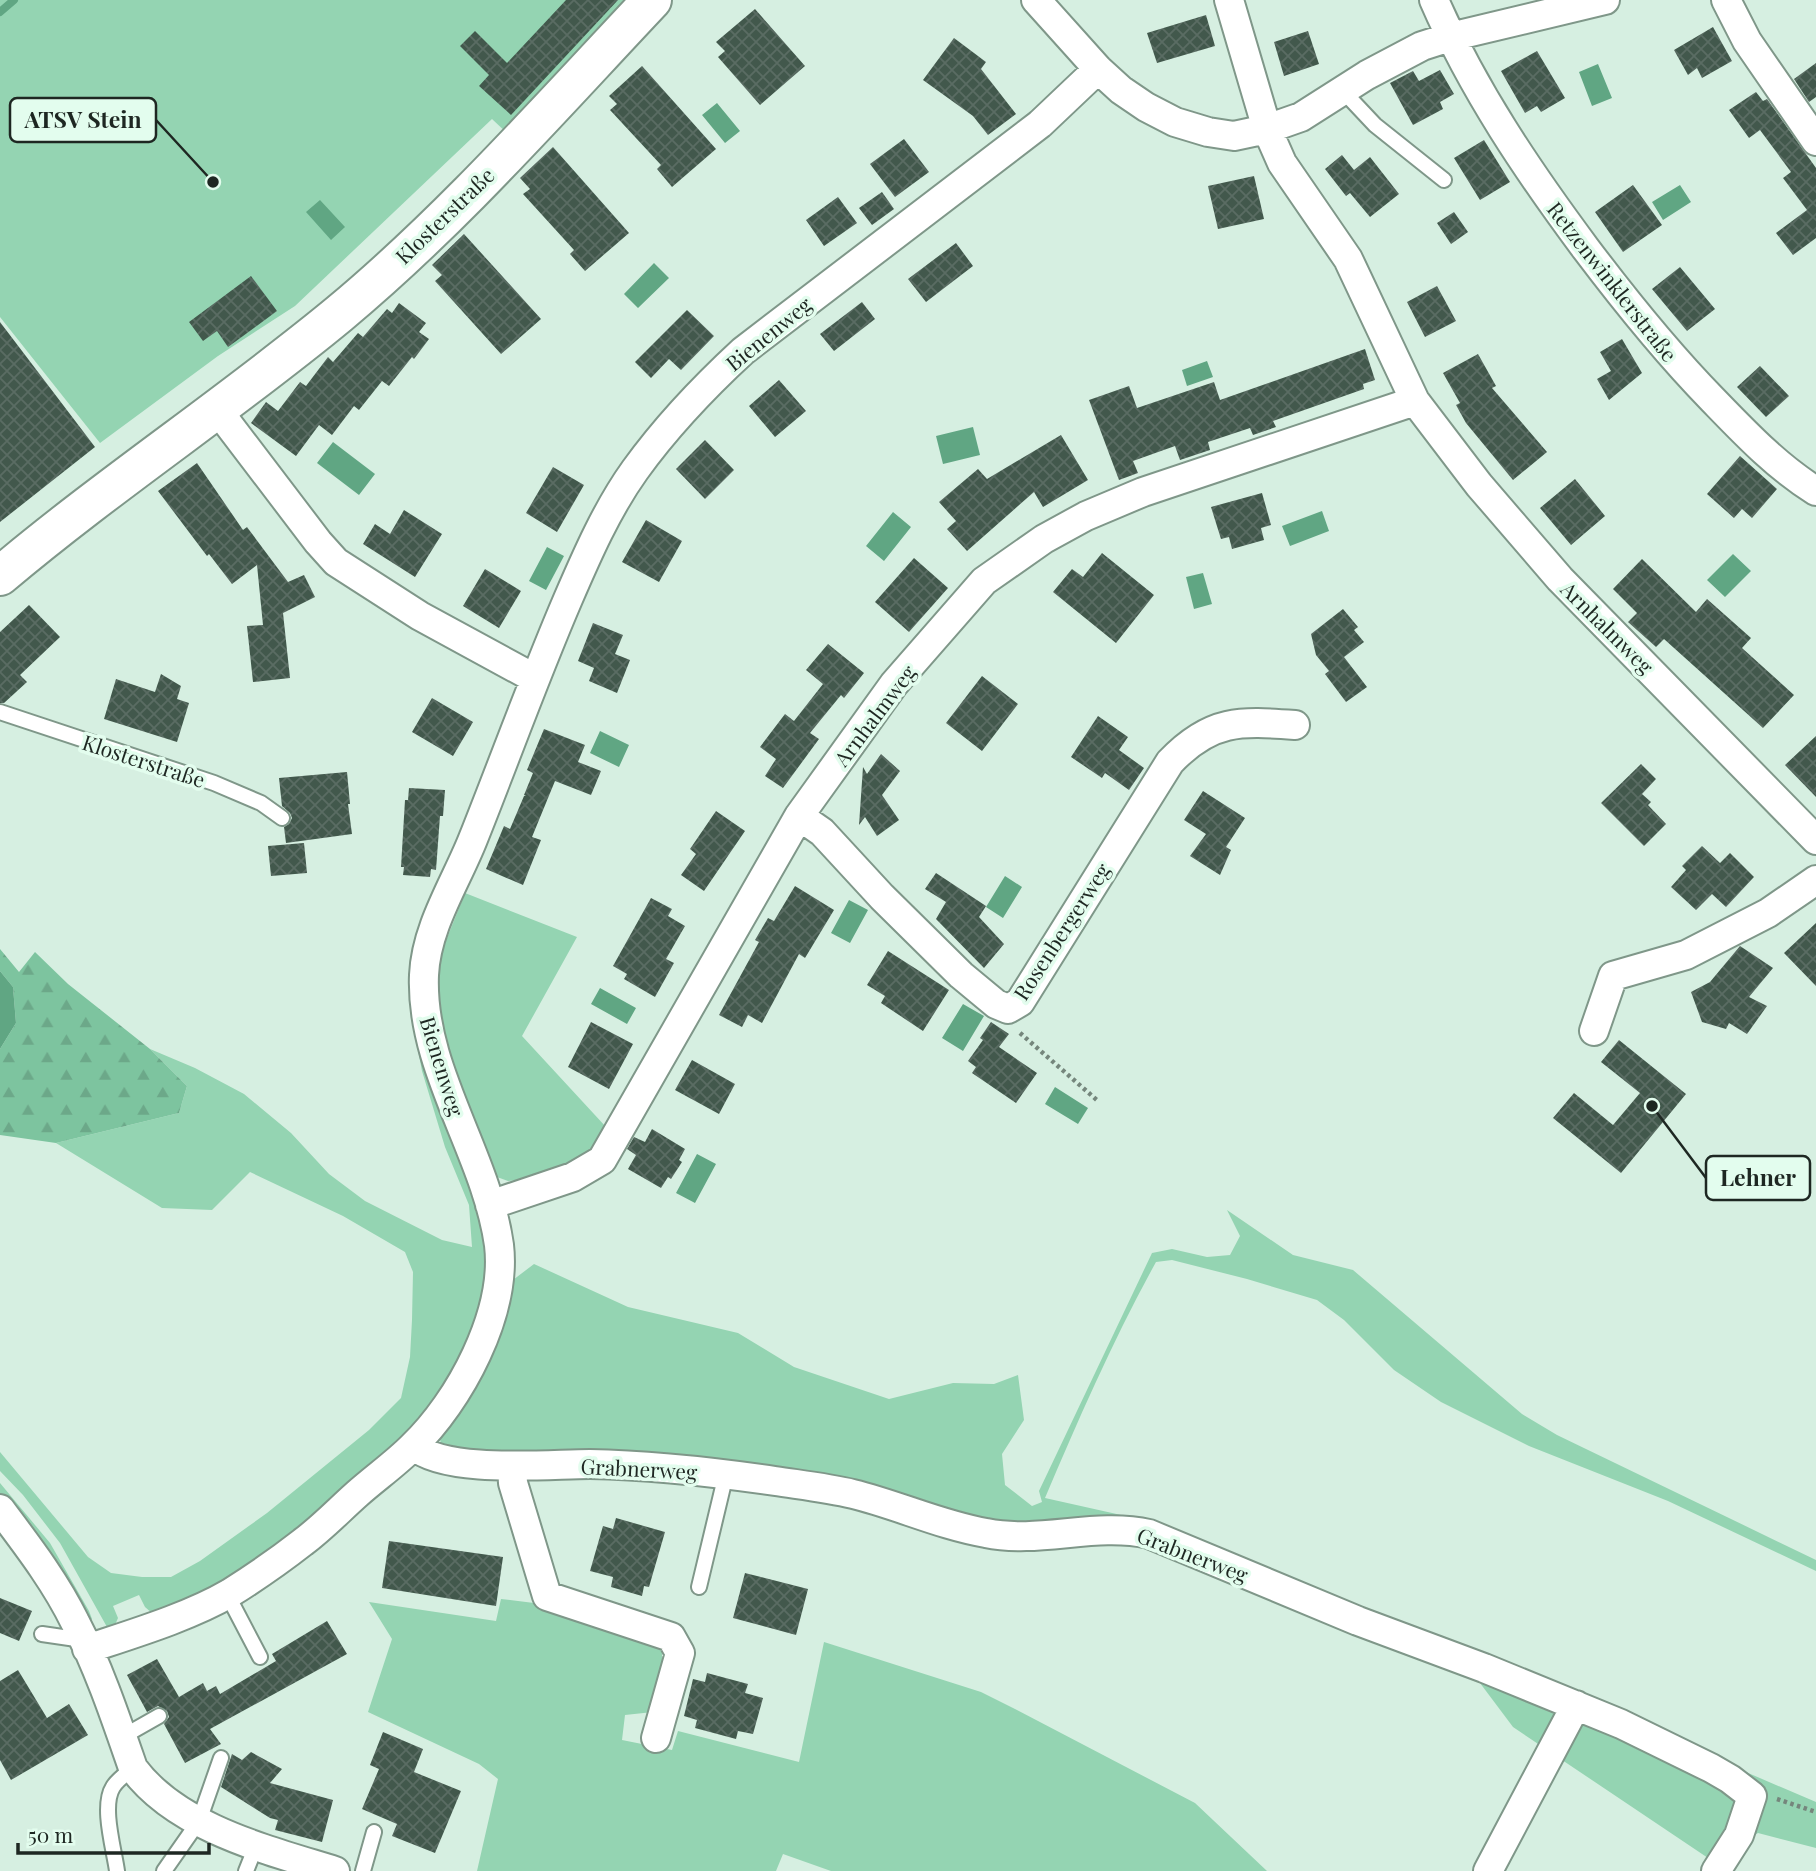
<svg xmlns="http://www.w3.org/2000/svg" width="1816" height="1871" font-family="'Playfair Display',serif">
	<style>
		.green { fill: #94d4b2 }
		.forest { fill: url(#forest-firs) }
		.water { fill: #60a683 }
		.lines { fill: none; stroke-linecap: round; stroke-linejoin: round }
		.stream { stroke: #60a683; stroke-width: 8 }
		.building { fill: url(#building-cross-hatch) }
		.lane-casing { stroke: #7f9789; stroke-width: 18 }
		.street-casing { stroke: #7f9789; stroke-width: 32 }
		.secondary-casing { stroke: #7f9789; stroke-width: 42 }
		.path { stroke: #75867c; stroke-width: 4.5; stroke-dasharray: 3.5 3.5; stroke-linecap: butt }
		.lane { stroke: #fff; stroke-width: 14 }
		.street { stroke: #fff; stroke-width: 28 }
		.secondary { stroke: #fff; stroke-width: 38 }
		.labels { text-anchor: middle; dominant-baseline: central; stroke-width: 7; stroke-linejoin: round; paint-order: stroke }
		.street-label { font-size: 21px; fill: #1e2722; stroke: #e3fdee }
		.leader { fill: none; stroke: #1e2722; stroke-width: 2.5 }
		.callout-dot { fill: #1e2722; stroke: #e3fdee; stroke-width: 2.5 }
		.callout { fill: #e3fdee; stroke: #1e2722; stroke-width: 2.5 }
		.callout-label { font-size: 23px; text-anchor: middle; font-weight: bold; fill: #1e2722 }
	</style>
	<defs>
		<pattern id="forest-firs" width="22" height="20" patternUnits="userSpaceOnUse" patternTransform="scale(1.75)"><rect width="22" height="20" fill="#7dc49f"/><path d="M5 1l3.5 6h-7zM16 11l3.5 6h-7z" fill="#6ca889"/></pattern>
		<pattern id="building-cross-hatch" width="8" height="8" patternUnits="userSpaceOnUse" patternTransform="scale(1.75)"><rect width="8" height="8" fill="#42584c"/><path d="M0 0l8 8M0 8l8-8" fill="none" stroke="#5a6c63"/></pattern>
	</defs>
	<rect width="100%" height="100%" fill="#d6efe1"/>
	<path class="green" d="M 0,0 L 631,0 L 509,135 L 492,119 L 295,306 L 218,356 L 100,443 L 0,317 Z
		M 436,885 L 443,887 L 420,956 L 481,1206 L 490,1286 L 452,1378 L 422,1422 L 292,1538 L 215,1587 L 153,1614 L 145,1607 L 139,1595 L 113,1606 L 118,1618 L 115,1625 L 107,1627 L 60,1543 L 23,1495 L 0,1471 L 0,1452 L 88,1557 L 111,1573 L 142,1577 L 171,1577 L 200,1561 L 267,1513 L 369,1430 L 401,1398 L 410,1357 L 412,1320 L 413,1272 L 405,1252 L 343,1216 L 250,1172 L 212,1210 L 162,1208 L 56,1143 L 179,1113 L 187,1086 L 150,1049 L 195,1068 L 244,1094 L 291,1133 L 329,1174 L 365,1201 L 442,1240 L 472,1247 L 469,1205 L 445,1147 L 422,1071 L 411,1013 L 412,964 Z
		M 465,893 L 577,937 L 522,1036 L 606,1127 L 587,1159 L 528,1179 L 508,1181 L 497,1177 L 488,1169 L 432,1011 L 441,953 Z
		M 1227,1210 L 1293,1255 L 1353,1270 L 1522,1414 L 1557,1435 L 1816,1560 L 1816,1571 L 1668,1501 L 1529,1446 L 1441,1402 L 1394,1370 L 1344,1320 L 1317,1300 L 1247,1279 L 1172,1260 L 1156,1262 C 1114,1338 1079,1418 1045,1498 L 1130,1517 L 1012,1530 L 557,1457 L 442,1448 L 439,1435 L 509,1283 L 534,1264 L 628,1307 L 738,1333 L 794,1367 L 889,1399 L 953,1383 L 994,1384 L 1018,1375 L 1024,1420 L 1002,1454 L 1005,1485 L 1032,1506 L 1042,1502 L 1039,1491 L 1152,1253 L 1172,1249 L 1207,1257 L 1230,1255 L 1240,1236 Z
		M 0,1483 L 50,1543 L 89,1611 L 92,1619 L 90,1621 L 16,1510 L 0,1493 Z
		M 501,1599 L 534,1603 L 655,1642 L 662,1652 L 662,1663 L 653,1712 L 625,1715 L 622,1740 L 672,1750 L 678,1731 L 799,1762 L 824,1642 L 981,1692 L 1013,1708 L 1195,1803 L 1267,1871 L 831,1871 L 783,1854 L 776,1871 L 477,1871 L 498,1779 L 479,1764 L 368,1712 L 392,1639 L 369,1602 L 496,1621 Z
		M 1453,1647 L 1816,1802 L 1816,1848 L 1758,1833 L 1711,1860 L 1513,1727 Z"/>
	<path class="forest" d="M 0,949 L 19,972 L 35,952 L 68,984 L 150,1049 L 187,1086 L 179,1113 L 56,1143 L 0,1135 L 0,1049 L 16,1023 L 13,987 L 0,971 Z"/>
	<path class="water" d="M 1598,64 L 1612,98 L 1592,106 L 1579,72 Z
		M 717,103 L 740,131 L 725,143 L 702,115 Z
		M 1680,185 L 1691,202 L 1663,220 L 1652,202 Z
		M 320,200 L 345,227 L 331,240 L 306,212 Z
		M 654,263 L 669,278 L 638,308 L 624,294 Z
		M 1207,361 L 1213,377 L 1187,386 L 1182,370 Z
		M 973,427 L 980,455 L 943,464 L 936,436 Z
		M 333,442 L 375,474 L 359,495 L 317,463 Z
		M 1322,511 L 1329,531 L 1290,546 L 1282,526 Z
		M 893,512 L 911,527 L 884,561 L 866,546 Z
		M 547,547 L 564,556 L 546,590 L 529,581 Z
		M 1733,554 L 1751,571 L 1725,597 L 1707,580 Z
		M 1203,573 L 1212,604 L 1194,609 L 1186,577 Z
		M 600,731 L 629,745 L 619,767 L 590,753 Z
		M 1005,876 L 1022,887 L 1003,918 L 986,907 Z
		M 849,900 L 868,910 L 850,943 L 831,933 Z
		M 0,971 L 13,987 L 16,1023 L 0,1049 Z
		M 600,988 L 636,1008 L 627,1024 L 591,1004 Z
		M 963,1004 L 984,1016 L 963,1051 L 942,1038 Z
		M 1055,1087 L 1088,1108 L 1078,1124 L 1045,1104 Z
		M 697,1154 L 716,1164 L 695,1203 L 676,1193 Z"/>
	<g class="lines">
		<path class="stream" d="M 0,12 L 14,0"/>
	</g>
	<path class="building" d="M 566,0 L 618,0 L 511,115 L 479,86 L 489,75 L 460,46 L 475,31 L 507,63 Z
		M 755,9 L 805,66 L 760,105 L 718,57 L 725,51 L 716,42 Z
		M 1206,15 L 1215,46 L 1157,63 L 1147,33 Z
		M 1713,27 L 1732,61 L 1702,78 L 1697,68 L 1688,75 L 1674,50 Z
		M 1308,31 L 1319,64 L 1284,76 L 1274,42 Z
		M 954,38 L 986,62 L 981,69 L 1016,114 L 988,135 L 973,116 L 923,80 Z
		M 1537,51 L 1565,98 L 1541,112 L 1537,106 L 1525,113 L 1501,71 Z
		M 1816,63 L 1816,97 L 1809,102 L 1794,79 Z
		M 642,66 L 716,149 L 672,187 L 657,169 L 661,165 L 610,110 L 617,104 L 609,96 Z
		M 1440,70 L 1454,94 L 1440,102 L 1443,109 L 1413,125 L 1390,83 L 1413,71 L 1419,81 Z
		M 1756,92 L 1763,101 L 1767,99 L 1816,168 L 1816,238 L 1793,255 L 1776,233 L 1807,210 L 1783,178 L 1791,172 L 1760,130 L 1749,138 L 1729,110 Z
		M 904,139 L 929,172 L 895,197 L 870,164 Z
		M 1484,140 L 1510,182 L 1480,200 L 1454,158 Z
		M 553,147 L 629,233 L 585,271 L 570,254 L 574,250 L 523,194 L 530,189 L 520,178 Z
		M 1342,155 L 1354,170 L 1370,157 L 1399,194 L 1370,217 L 1350,193 L 1346,196 L 1325,169 Z
		M 1254,176 L 1264,219 L 1218,229 L 1208,186 Z
		M 1633,185 L 1662,225 L 1623,252 L 1595,212 Z
		M 882,192 L 894,209 L 872,225 L 859,208 Z
		M 838,197 L 857,223 L 824,246 L 806,220 Z
		M 1454,212 L 1468,232 L 1451,244 L 1437,223 Z
		M 464,234 L 541,319 L 501,354 L 435,281 L 442,275 L 432,265 Z
		M 956,243 L 973,266 L 926,302 L 908,279 Z
		M 1680,267 L 1715,309 L 1687,331 L 1652,289 Z
		M 251,276 L 277,311 L 228,347 L 217,331 L 203,341 L 189,322 Z
		M 1437,286 L 1456,321 L 1425,337 L 1407,302 Z
		M 862,302 L 875,319 L 834,351 L 820,334 Z
		M 399,303 L 426,323 L 419,332 L 429,339 L 414,359 L 412,357 L 389,386 L 382,381 L 359,410 L 354,406 L 332,435 L 319,425 L 296,456 L 251,423 L 266,402 L 278,411 L 300,382 L 306,386 L 328,357 L 333,362 L 358,333 L 363,337 L 387,309 L 392,313 Z
		M 687,310 L 714,336 L 681,370 L 669,359 L 651,378 L 635,362 Z
		M 0,322 L 95,447 L 0,522 Z
		M 1622,339 L 1642,373 L 1609,400 L 1597,379 L 1611,371 L 1600,352 Z
		M 1365,349 L 1375,380 L 1363,384 L 1364,389 L 1273,421 L 1276,427 L 1253,435 L 1250,428 L 1208,442 L 1210,450 L 1180,460 L 1175,446 L 1133,461 L 1138,473 L 1119,480 L 1089,400 L 1129,386 L 1137,408 L 1214,382 L 1220,400 Z
		M 1478,354 L 1496,386 L 1492,388 L 1547,452 L 1513,480 L 1466,423 L 1456,405 L 1460,403 L 1443,373 Z
		M 1760,366 L 1789,396 L 1766,417 L 1737,387 Z
		M 779,380 L 806,411 L 775,437 L 749,406 Z
		M 1061,435 L 1088,480 L 1043,507 L 1034,492 L 967,551 L 947,529 L 956,521 L 939,502 L 978,469 L 987,479 Z
		M 705,440 L 734,470 L 705,499 L 676,469 Z
		M 1740,456 L 1777,489 L 1752,518 L 1742,509 L 1734,518 L 1707,494 Z
		M 197,463 L 243,530 L 247,527 L 288,582 L 304,575 L 315,597 L 283,613 L 290,678 L 253,682 L 247,626 L 263,625 L 257,565 L 232,584 L 209,554 L 207,556 L 158,491 Z
		M 553,467 L 584,485 L 557,532 L 526,513 Z
		M 1575,479 L 1605,516 L 1571,545 L 1540,508 Z
		M 1262,493 L 1271,525 L 1261,528 L 1264,540 L 1232,549 L 1229,537 L 1221,539 L 1211,507 Z
		M 404,510 L 442,534 L 415,577 L 363,544 L 375,524 L 390,534 Z
		M 646,520 L 682,541 L 659,582 L 622,562 Z
		M 1102,553 L 1154,595 L 1116,643 L 1053,592 L 1072,569 L 1083,577 Z
		M 914,558 L 948,588 L 909,632 L 875,602 Z
		M 1642,559 L 1696,612 L 1707,599 L 1751,638 L 1742,648 L 1794,695 L 1763,728 L 1664,639 L 1656,647 L 1628,622 L 1637,613 L 1613,589 Z
		M 485,569 L 521,591 L 499,628 L 463,606 Z
		M 29,605 L 60,637 L 20,675 L 27,682 L 4,703 L 0,703 L 0,632 Z
		M 1343,609 L 1358,627 L 1354,630 L 1364,642 L 1344,657 L 1367,687 L 1346,702 L 1325,674 L 1329,671 L 1316,655 L 1311,634 Z
		M 593,623 L 623,635 L 615,654 L 630,660 L 617,693 L 589,681 L 594,668 L 578,661 Z
		M 828,644 L 864,673 L 844,698 L 841,695 L 810,733 L 819,739 L 783,788 L 765,776 L 776,759 L 760,747 L 785,714 L 794,721 L 823,684 L 806,670 Z
		M 161,674 L 181,686 L 177,699 L 189,703 L 177,742 L 104,719 L 116,679 L 155,692 Z
		M 982,676 L 1018,704 L 982,751 L 946,723 Z
		M 432,698 L 473,722 L 453,756 L 412,732 Z
		M 1098,716 L 1128,737 L 1119,750 L 1144,768 L 1129,790 L 1105,773 L 1102,778 L 1071,757 Z
		M 544,729 L 585,745 L 578,762 L 601,771 L 591,795 L 555,781 L 532,837 L 541,840 L 523,885 L 486,869 L 504,826 L 510,829 L 524,796 L 526,796 L 524,795 L 533,773 L 527,770 Z
		M 1816,736 L 1816,797 L 1785,765 Z
		M 881,754 L 900,771 L 882,795 L 899,820 L 877,836 L 865,817 L 859,825 L 863,767 L 867,774 Z
		M 1641,764 L 1656,779 L 1642,794 L 1651,802 L 1648,805 L 1666,824 L 1644,846 L 1601,803 Z
		M 347,772 L 350,804 L 348,804 L 352,834 L 286,843 L 284,827 L 289,824 L 292,818 L 290,813 L 282,806 L 279,778 Z
		M 409,788 L 445,790 L 443,816 L 440,816 L 436,870 L 431,869 L 430,877 L 403,875 L 404,867 L 401,867 L 405,800 L 408,800 Z
		M 1203,791 L 1245,818 L 1226,847 L 1231,850 L 1220,875 L 1190,856 L 1206,834 L 1184,820 Z
		M 716,811 L 745,831 L 704,891 L 681,875 L 696,854 L 690,849 Z
		M 304,843 L 307,873 L 271,876 L 268,846 Z
		M 1702,846 L 1720,863 L 1730,853 L 1754,877 L 1726,907 L 1712,894 L 1696,910 L 1671,887 L 1686,870 L 1682,866 Z
		M 936,873 L 986,906 L 979,917 L 1004,944 L 984,968 L 936,919 L 946,902 L 925,889 Z
		M 795,886 L 834,910 L 805,958 L 799,954 L 762,1023 L 748,1015 L 742,1027 L 719,1015 L 759,942 L 755,940 L 768,918 L 774,921 Z
		M 651,898 L 672,909 L 668,916 L 685,926 L 666,959 L 674,963 L 655,997 L 624,979 L 627,974 L 613,966 Z
		M 1816,923 L 1816,986 L 1784,953 Z
		M 1740,946 L 1773,968 L 1749,997 L 1767,1006 L 1747,1034 L 1729,1023 L 1726,1029 L 1702,1022 L 1691,992 L 1710,982 Z
		M 888,951 L 949,990 L 923,1031 L 881,1003 L 885,996 L 867,985 Z
		M 591,1022 L 633,1044 L 609,1089 L 568,1067 Z
		M 991,1022 L 1009,1034 L 999,1047 L 1037,1073 L 1016,1103 L 972,1073 L 976,1067 L 968,1061 L 983,1040 L 980,1038 Z
		M 1619,1040 L 1686,1094 L 1621,1173 L 1553,1118 L 1574,1093 L 1613,1125 L 1640,1093 L 1601,1062 Z
		M 692,1060 L 735,1084 L 719,1114 L 675,1090 Z
		M 652,1129 L 685,1149 L 679,1160 L 682,1162 L 671,1179 L 668,1177 L 661,1188 L 628,1169 L 636,1155 L 627,1149 L 634,1137 L 645,1142 Z
		M 616,1518 L 665,1532 L 649,1587 L 644,1586 L 642,1596 L 611,1587 L 613,1577 L 590,1571 L 603,1526 L 613,1529 Z
		M 389,1541 L 503,1557 L 496,1606 L 382,1588 Z
		M 745,1573 L 808,1589 L 796,1635 L 733,1618 Z
		M 0,1598 L 32,1611 L 19,1641 L 0,1633 Z
		M 327,1621 L 347,1654 L 210,1729 L 221,1744 L 185,1763 L 164,1724 L 169,1717 L 167,1711 L 158,1706 L 147,1712 L 127,1675 L 157,1659 L 179,1697 L 203,1683 L 207,1691 L 216,1686 L 220,1694 L 276,1661 L 272,1654 Z
		M 18,1670 L 47,1718 L 69,1704 L 88,1735 L 11,1780 L 0,1760 L 0,1681 Z
		M 707,1673 L 748,1684 L 745,1693 L 763,1698 L 753,1734 L 738,1731 L 736,1739 L 695,1728 L 697,1720 L 684,1716 L 693,1679 L 705,1682 Z
		M 383,1732 L 423,1749 L 414,1772 L 461,1791 L 435,1853 L 392,1836 L 397,1824 L 362,1809 L 379,1769 L 370,1765 Z
		M 251,1752 L 282,1769 L 270,1783 L 333,1800 L 322,1842 L 275,1830 L 278,1820 L 270,1818 L 221,1787 L 232,1754 L 242,1760 Z"/>
	<g class="lines">
		<defs>
			<path id="lane" d="M 1343,91 L 1375,125 L 1444,180
				M 0,712 L 214,783 L 261,803 L 282,818
				M 699,1587 L 726,1474
				M 227,1594 L 260,1657
				M 42,1634 L 83,1640
				M 122,1737 L 159,1716
				M 117,1871 C 114,1849 101,1806 113,1787 C 117,1780 126,1774 133,1768
				M 164,1871 L 199,1821 L 221,1758
				M 246,1871 L 256,1846
				M 363,1871 L 374,1832"/>
			<path id="street" d="M 1036,0 L 1098,69 L 1121,90 L 1146,107 L 1175,122 L 1208,132 L 1234,136 L 1267,129 L 1301,117 L 1367,75 L 1422,46 L 1450,37 L 1605,0
				M 1229,0 L 1267,129 L 1282,163 L 1348,259 L 1415,401 L 1479,485 L 1560,579 L 1816,840
				M 1434,0 C 1473,90 1528,171 1586,249 C 1626,302 1667,353 1713,400 C 1745,433 1777,467 1816,491
				M 1726,0 L 1747,41 L 1816,141
				M 216,408 L 318,542 L 336,562 L 420,616 L 534,678
				M 799,816 L 822,832 L 882,897 L 961,975 L 996,1004 L 1008,1009 L 1020,1002 L 1170,762 C 1211,719 1240,721 1295,725
				M 1594,1031 L 1613,976 L 1686,955 L 1768,913 L 1816,880
				M 490,1205 L 573,1177 L 602,1160 L 799,816 L 894,684 L 984,581 L 1044,539 L 1086,516 L 1143,492 L 1415,401
				M 414,1446 C 446,1474 547,1464 590,1464 C 652,1465 713,1472 775,1481 C 801,1485 828,1488 853,1494 C 898,1505 940,1525 986,1533 C 1040,1544 1095,1522 1149,1534 L 1358,1621 L 1484,1668 L 1621,1724 L 1711,1768 L 1730,1779 L 1752,1796 L 1739,1835 L 1716,1871
				M 512,1467 L 513,1483 L 547,1596 L 671,1637 L 680,1653 L 656,1738
				M 0,1509 C 27,1545 55,1581 75,1622 C 99,1668 116,1719 133,1768 C 177,1828 268,1850 335,1871
				M 87,1649 C 132,1634 189,1617 230,1593 C 254,1578 280,1560 303,1542 C 322,1528 339,1510 357,1494 C 375,1478 395,1464 412,1447 C 460,1401 507,1313 499,1245 C 486,1152 420,1070 424,975 C 426,927 456,882 473,839 C 505,759 534,678 568,599 C 587,555 607,509 635,470 C 666,427 704,387 743,351 L 1040,124 L 1098,69
				M 1488,1871 L 1576,1705"/>
			<path id="secondary" d="M 0,576 C 109,484 229,405 339,314 C 452,220 551,107 652,0"/>
		</defs>
		<use href="#lane" class="lane-casing"/>
		<use href="#street" class="street-casing"/>
		<use href="#secondary" class="secondary-casing"/>
		<path class="path" d="M 1020,1033 L 1098,1101
			M 1777,1799 L 1816,1812"/>
		<use href="#lane" class="lane"/>
		<use href="#street" class="street"/>
		<use href="#secondary" class="secondary"/>
	</g>
	<g class="labels">
		<g class="street-label">
			<text transform="translate(444 215) rotate(-44)">Klosterstraße</text>
			<text transform="translate(1613 281) rotate(52)">Retzenwinklerstraße</text>
			<text transform="translate(768 333) rotate(-39)">Bienenweg</text>
			<text transform="translate(1608 627) rotate(45)">Arnhalmweg</text>
			<text transform="translate(874 715) rotate(-53)">Arnhalmweg</text>
			<text transform="translate(144 760) rotate(18)">Klosterstraße</text>
			<text transform="translate(1061 931) rotate(-57)">Rosenbergerweg</text>
			<text transform="translate(443 1066) rotate(73)">Bienenweg</text>
			<text transform="translate(639 1468) rotate(3)">Grabnerweg</text>
			<text transform="translate(1193 1554) rotate(21)">Grabnerweg</text>
		</g>
	</g>
	<path class="leader" d="M213 182L156 120M1652 1106L1706 1178"/>
	<g class="callout-dot">
		<circle cx="213" cy="182" r="7"/>
		<circle cx="1652" cy="1106" r="7"/>
	</g>
	<g class="callout">
		<rect x="10" y="98" width="146" height="44" rx="7"/>
		<rect x="1706" y="1156" width="104" height="44" rx="7"/>
	</g>
	<g class="callout-label">
		<text x="83" y="128">ATSV Stein</text>
		<text x="1758" y="1186">Lehner</text>
	</g>
	<path d="M18 1843v10h191v-10" fill="none" stroke="#1e2722" stroke-width="3.5"/>
	<text x="28" y="1843" font-size="21" fill="#1e2722" stroke="#e3fdee" stroke-width="5" paint-order="stroke">50 m</text>
</svg>
